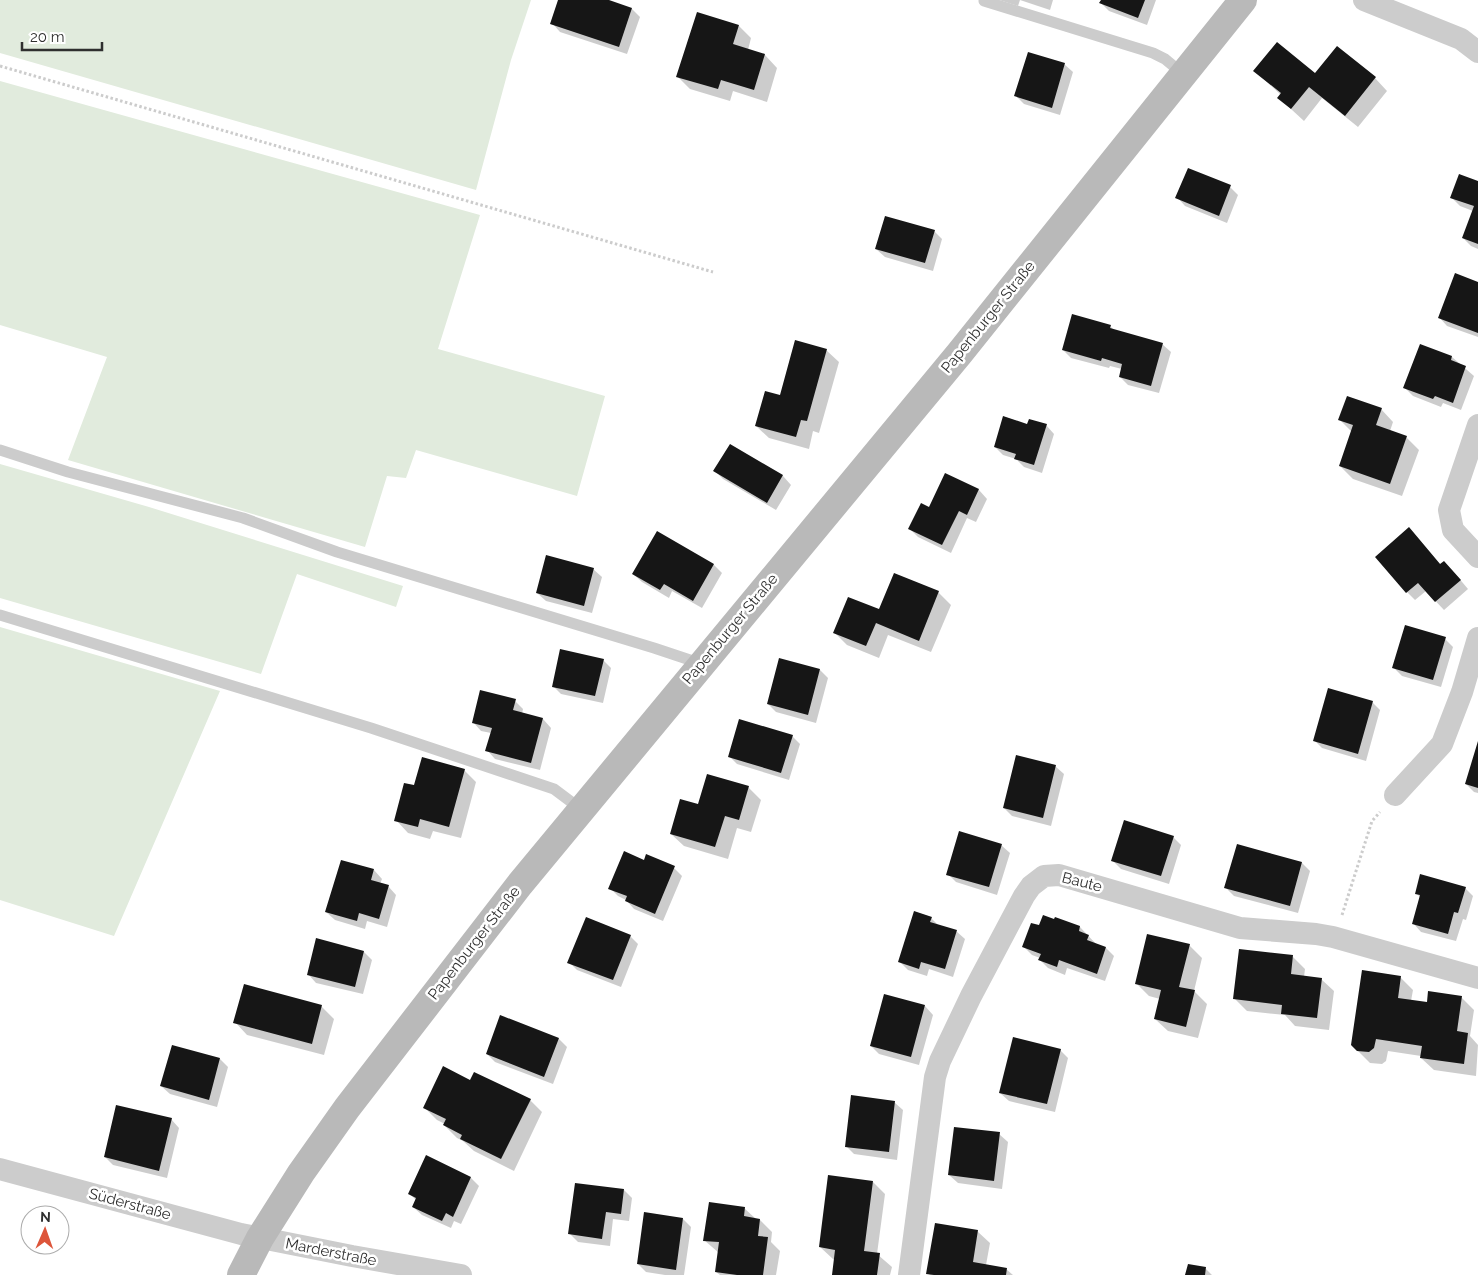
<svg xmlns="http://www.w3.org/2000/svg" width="1478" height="1275" font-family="Raleway,sans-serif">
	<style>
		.green { fill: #e1ebdd }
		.shadow { fill: #0003 }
		.building { fill: #161616 }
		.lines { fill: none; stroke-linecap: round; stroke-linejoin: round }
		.path { stroke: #ccc; stroke-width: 3; stroke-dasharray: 2.5 2.5; stroke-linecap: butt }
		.lane { stroke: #ccc; stroke-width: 11 }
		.street { stroke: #ccc; stroke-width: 22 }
		.secondary { stroke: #b9b9b9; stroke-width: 28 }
		.labels { text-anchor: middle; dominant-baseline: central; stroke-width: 5; stroke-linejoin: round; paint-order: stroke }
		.street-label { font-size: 15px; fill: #2f2f2f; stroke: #fff }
	</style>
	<rect width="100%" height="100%" fill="#fff"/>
	<path class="green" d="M 0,0 L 531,0 L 511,60 L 476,190 L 0,53 Z
		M 0,81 L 480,215 L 438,349 L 605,396 L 577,496 L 416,450 L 406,478 L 387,476 L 365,547 L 68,460 L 107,357 L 0,325 Z
		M 0,464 L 149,507 L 403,586 L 396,607 L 297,574 L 261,674 L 0,598 Z
		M 0,627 L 220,691 L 114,936 L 0,900 Z"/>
	<path class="shadow" d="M 559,0 L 605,0 L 632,9 L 640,17 L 627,54 L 560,32 L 552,23 Z
		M 999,0 L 1053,0 L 1050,10 L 1020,0 L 1018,6 Z
		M 1102,0 L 1156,0 L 1147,25 L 1109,11 L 1101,3 Z
		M 739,26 L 751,38 L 748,50 L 765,55 L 777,68 L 767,102 L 733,91 L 730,101 L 690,89 L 678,77 Z
		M 1064,64 L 1073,72 L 1060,115 L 1024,104 L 1016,96 Z
		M 1255,71 L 1375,78 L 1387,91 L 1358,127 L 1322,98 L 1304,121 L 1279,98 L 1281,95 Z
		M 1478,182 L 1478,249 L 1471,246 L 1463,238 L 1473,211 L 1460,206 L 1452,198 Z
		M 1230,187 L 1238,195 L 1227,223 L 1185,206 L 1177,197 Z
		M 934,231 L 942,239 L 933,271 L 885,257 L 876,249 Z
		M 1478,283 L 1478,337 L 1447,326 L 1439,317 Z
		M 1110,326 L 1116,332 L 1162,344 L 1171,352 L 1159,393 L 1128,385 L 1120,377 L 1122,369 L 1110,366 L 1109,368 L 1071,358 L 1063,350 Z
		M 826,350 L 839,362 L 819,433 L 813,431 L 809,449 L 769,438 L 756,426 L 780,397 Z
		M 1452,357 L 1474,376 L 1461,410 L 1443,403 L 1441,407 L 1413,396 L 1405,388 Z
		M 1381,409 L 1393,422 L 1390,431 L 1406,437 L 1419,450 L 1402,496 L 1353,479 L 1340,466 L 1352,432 L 1340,420 Z
		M 1046,425 L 1054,434 L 1042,473 L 1024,467 L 1016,459 L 1003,455 L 995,447 L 1028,426 Z
		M 730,446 L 783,476 L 791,485 L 776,510 L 723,479 L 715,471 Z
		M 946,475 L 979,490 L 987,499 L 976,522 L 967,518 L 951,553 L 918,537 L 910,529 L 930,509 Z
		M 658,533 L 714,565 L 722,573 L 702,608 L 672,591 L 669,598 L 642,582 L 633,574 Z
		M 1417,537 L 1441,565 L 1452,570 L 1468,589 L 1444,610 L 1426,591 L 1415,600 L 1407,592 Z
		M 593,569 L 602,577 L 592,613 L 546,601 L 537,593 Z
		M 938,592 L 951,605 L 931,652 L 888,635 L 879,658 L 847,645 L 835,633 L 880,611 Z
		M 1445,639 L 1453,647 L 1441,687 L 1402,676 L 1394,668 Z
		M 603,660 L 611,668 L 603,703 L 561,694 L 553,686 Z
		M 820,670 L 828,678 L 816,723 L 776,712 L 768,704 Z
		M 515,701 L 523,709 L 522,714 L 543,719 L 551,728 L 540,770 L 495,759 L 487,750 L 491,733 L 481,731 L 473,722 Z
		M 1372,702 L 1380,710 L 1366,761 L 1322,748 L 1314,740 Z
		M 792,736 L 800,744 L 789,780 L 737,764 L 729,756 Z
		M 1478,744 L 1478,793 L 1474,792 L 1466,784 Z
		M 1055,766 L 1064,774 L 1051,826 L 1012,816 L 1004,808 Z
		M 464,770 L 476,782 L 461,838 L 433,831 L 430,839 L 408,833 L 396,820 L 415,787 Z
		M 748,787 L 761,800 L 751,832 L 737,828 L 728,859 L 684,846 L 671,834 L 699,805 Z
		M 1173,837 L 1181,845 L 1169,884 L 1121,869 L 1113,861 Z
		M 1001,845 L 1010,853 L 997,895 L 956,882 L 948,874 Z
		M 645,861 L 674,868 L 682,876 L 663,921 L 634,909 L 626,900 L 618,896 L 610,888 Z
		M 1302,863 L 1310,871 L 1298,913 L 1234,896 L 1226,888 Z
		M 374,870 L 382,879 L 380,884 L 388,886 L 396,895 L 387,927 L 367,921 L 365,929 L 335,920 L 326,912 Z
		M 1465,888 L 1473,896 L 1466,920 L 1463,919 L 1456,941 L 1421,932 L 1413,923 L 1420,897 L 1416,893 Z
		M 931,918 L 939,926 L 956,931 L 965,939 L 953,977 L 929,969 L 927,976 L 908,970 L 900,962 Z
		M 1055,921 L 1080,927 L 1097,945 L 1106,948 L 1114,956 L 1105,981 L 1067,968 L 1065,975 L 1048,968 L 1040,960 L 1040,958 L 1032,955 L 1024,947 L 1039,927 Z
		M 630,936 L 638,944 L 621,987 L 577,970 L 569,962 Z
		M 317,940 L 364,952 L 372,960 L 363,994 L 316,983 L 308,974 Z
		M 1189,945 L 1202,958 L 1194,991 L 1207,1004 L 1198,1038 L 1168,1031 L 1155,1019 L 1160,999 L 1149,996 L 1136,983 Z
		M 1293,957 L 1305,969 L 1304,977 L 1321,979 L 1334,991 L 1329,1030 L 1295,1026 L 1285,1015 L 1247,1011 L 1234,998 Z
		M 1400,977 L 1413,990 L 1411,1001 L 1428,1004 L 1461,997 L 1474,1010 L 1470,1036 L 1478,1045 L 1476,1076 L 1434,1070 L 1421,1058 L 1421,1056 L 1388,1051 L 1386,1061 L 1382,1064 L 1370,1063 L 1352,1045 Z
		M 321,1006 L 334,1019 L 324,1055 L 247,1035 L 235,1022 Z
		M 925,1006 L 933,1015 L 919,1065 L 879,1054 L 871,1046 Z
		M 559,1039 L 567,1047 L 553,1084 L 495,1062 L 487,1054 Z
		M 173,1046 L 220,1059 L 228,1067 L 217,1107 L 170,1094 L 161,1086 Z
		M 1060,1050 L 1068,1058 L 1055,1112 L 1009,1101 L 1000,1093 Z
		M 471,1081 L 530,1100 L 542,1112 L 514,1171 L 474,1151 L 463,1141 L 457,1138 L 444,1125 L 445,1124 L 437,1120 L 425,1108 Z
		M 894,1102 L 903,1110 L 897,1160 L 854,1154 L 846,1146 Z
		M 171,1119 L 179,1128 L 167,1178 L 113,1165 L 105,1157 Z
		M 999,1134 L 1008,1142 L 1002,1189 L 958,1183 L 949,1175 Z
		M 471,1178 L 479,1186 L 461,1224 L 454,1221 L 451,1228 L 422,1215 L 413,1207 L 416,1200 L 410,1194 Z
		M 873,1182 L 885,1194 L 877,1254 L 892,1267 L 890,1275 L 833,1275 L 835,1260 L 833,1259 L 820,1247 Z
		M 624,1190 L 632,1198 L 629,1221 L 613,1219 L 610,1246 L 578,1242 L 570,1234 Z
		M 744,1208 L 756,1219 L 760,1220 L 772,1232 L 771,1242 L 780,1251 L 776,1275 L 720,1275 L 716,1272 L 719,1253 L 704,1240 Z
		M 683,1219 L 691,1227 L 684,1275 L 665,1275 L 646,1272 L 638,1264 Z
		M 977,1231 L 990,1243 L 986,1265 L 1006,1269 L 1013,1275 L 930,1275 L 928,1273 Z
		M 1206,1269 L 1212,1275 L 1187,1275 Z"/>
	<path class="building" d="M 558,0 L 609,0 L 632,8 L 619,47 L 550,24 Z
		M 1101,0 L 1145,0 L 1138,18 L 1099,3 Z
		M 697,12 L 739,25 L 733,44 L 765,54 L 754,90 L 721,80 L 718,89 L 676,77 Z
		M 1277,42 L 1315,73 L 1337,46 L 1376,77 L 1345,116 L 1309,87 L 1291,109 L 1277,98 L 1281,93 L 1253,71 Z
		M 1028,52 L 1065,63 L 1052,108 L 1014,96 Z
		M 1188,168 L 1231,185 L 1219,216 L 1175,198 Z
		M 1459,174 L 1478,181 L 1478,244 L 1462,238 L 1474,206 L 1450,198 Z
		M 885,216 L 935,230 L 925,263 L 875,249 Z
		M 1455,273 L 1478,282 L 1478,333 L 1438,318 Z
		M 1072,314 L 1111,325 L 1110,328 L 1163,343 L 1151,386 L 1119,377 L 1122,364 L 1102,358 L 1101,361 L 1062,350 Z
		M 795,340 L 827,349 L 807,421 L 801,420 L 796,437 L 755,426 L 765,391 L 780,395 Z
		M 1420,344 L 1452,356 L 1451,360 L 1466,366 L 1453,403 L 1435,396 L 1433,399 L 1403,388 Z
		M 1347,396 L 1382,408 L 1376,425 L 1407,436 L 1390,484 L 1339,466 L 1353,425 L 1338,420 Z
		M 1003,416 L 1027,424 L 1029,419 L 1047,424 L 1034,465 L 1014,459 L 1016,454 L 994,447 Z
		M 730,444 L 783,475 L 767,503 L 713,471 Z
		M 945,473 L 979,489 L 967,515 L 959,511 L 942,545 L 908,529 L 921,503 L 929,507 Z
		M 1409,527 L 1440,564 L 1444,561 L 1461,580 L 1435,602 L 1418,583 L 1406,593 L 1375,557 Z
		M 657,531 L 714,564 L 693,601 L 664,584 L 660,590 L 632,574 Z
		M 546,555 L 594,568 L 584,606 L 536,593 Z
		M 894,573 L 939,591 L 919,641 L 876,623 L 866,646 L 833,633 L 848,597 L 879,609 Z
		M 1405,625 L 1446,637 L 1433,680 L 1392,668 Z
		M 560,649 L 604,659 L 595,696 L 552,687 Z
		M 779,658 L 820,669 L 808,715 L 767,704 Z
		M 1328,688 L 1373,701 L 1358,754 L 1313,741 Z
		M 480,690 L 516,699 L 513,710 L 543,718 L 531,763 L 485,751 L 492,728 L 472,723 Z
		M 739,719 L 793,735 L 781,773 L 728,757 Z
		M 1478,741 L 1478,788 L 1465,784 Z
		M 1016,755 L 1056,765 L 1043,818 L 1003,808 Z
		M 422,757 L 465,769 L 449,827 L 420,819 L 418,827 L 394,821 L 404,783 L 414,785 Z
		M 707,774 L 749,786 L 739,820 L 725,816 L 715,847 L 670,834 L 680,799 L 698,804 Z
		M 1124,820 L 1174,836 L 1161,876 L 1111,861 Z
		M 959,831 L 1002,844 L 989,887 L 946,875 Z
		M 1237,844 L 1302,862 L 1290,906 L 1224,888 Z
		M 624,851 L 644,860 L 646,854 L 675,866 L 655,914 L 625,901 L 627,896 L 608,889 Z
		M 341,860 L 374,869 L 371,880 L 389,885 L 379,919 L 359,913 L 357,921 L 325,912 Z
		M 1420,874 L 1466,887 L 1458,913 L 1454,912 L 1448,934 L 1412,924 L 1420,895 L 1415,894 Z
		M 914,911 L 932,917 L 930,922 L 957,930 L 945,969 L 921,962 L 919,969 L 898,962 Z
		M 1043,915 L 1054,919 L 1055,917 L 1080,926 L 1079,931 L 1089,935 L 1087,940 L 1106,947 L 1097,974 L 1059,960 L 1057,967 L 1038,960 L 1041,954 L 1022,947 L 1031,923 L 1039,925 Z
		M 586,917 L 631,935 L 613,980 L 567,963 Z
		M 1147,934 L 1190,944 L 1179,987 L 1195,990 L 1186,1027 L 1154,1019 L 1161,990 L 1135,984 Z
		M 316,938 L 364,951 L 355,987 L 307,975 Z
		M 1239,949 L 1293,955 L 1291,974 L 1322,978 L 1317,1018 L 1281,1014 L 1282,1005 L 1233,999 Z
		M 1362,970 L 1401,976 L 1398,998 L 1427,1002 L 1428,991 L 1462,996 L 1457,1031 L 1468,1033 L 1464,1064 L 1420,1058 L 1422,1046 L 1376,1039 L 1374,1048 L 1369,1052 L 1357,1051 L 1351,1045 Z
		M 244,984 L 322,1005 L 312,1044 L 233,1023 Z
		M 884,994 L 925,1005 L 911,1057 L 870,1046 Z
		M 500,1015 L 559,1038 L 544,1077 L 486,1054 Z
		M 1013,1037 L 1061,1049 L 1047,1104 L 999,1093 Z
		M 172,1045 L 220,1058 L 209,1100 L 160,1086 Z
		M 443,1066 L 470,1080 L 474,1072 L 531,1099 L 501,1159 L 460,1139 L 462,1135 L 443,1125 L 446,1119 L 423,1108 Z
		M 851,1095 L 895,1101 L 889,1152 L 845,1147 Z
		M 116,1105 L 172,1118 L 159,1171 L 104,1157 Z
		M 954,1127 L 1000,1132 L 994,1181 L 948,1175 Z
		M 426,1155 L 471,1177 L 453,1217 L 446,1213 L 442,1221 L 412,1207 L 416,1198 L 408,1194 Z
		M 828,1175 L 873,1181 L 864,1251 L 880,1253 L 877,1275 L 832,1275 L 835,1250 L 819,1247 Z
		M 575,1183 L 624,1189 L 621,1214 L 606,1212 L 602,1239 L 568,1234 Z
		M 709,1202 L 745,1207 L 744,1216 L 760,1219 L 758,1236 L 768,1237 L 763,1275 L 737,1275 L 715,1272 L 719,1242 L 703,1241 Z
		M 644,1212 L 683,1218 L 676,1270 L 637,1264 Z
		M 935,1223 L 978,1230 L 973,1262 L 1007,1268 L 1006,1275 L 934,1275 L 926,1274 Z
		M 1188,1264 L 1206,1267 L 1205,1275 L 1185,1275 Z"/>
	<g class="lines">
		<path class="path" d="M 0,66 L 713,272
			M 1342,915 L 1372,821 L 1380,812"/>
		<path class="lane" d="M 984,1 L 1153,53 L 1165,59 L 1183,74
			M 0,450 L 68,472 L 243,518 L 337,552 L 654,648 L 702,664
			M 0,615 L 371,728 L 554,789 L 582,810"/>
		<path class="street" d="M 1364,0 L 1461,39 L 1478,52
			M 1478,425 L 1449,510 L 1453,530 L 1478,557
			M 1395,795 L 1442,744 L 1462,692 L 1478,638
			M 0,1169 L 241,1234 L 352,1256 L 461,1275
			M 909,1275 L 935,1077 L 940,1061 L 971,996 L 1024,896 L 1031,886 L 1044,876 L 1059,875 L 1240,928 L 1316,934 L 1333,937 L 1478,978"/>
		<path class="secondary" d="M 241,1275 L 260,1238 L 301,1173 L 347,1108 L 520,884 L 959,354 L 1243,0"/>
	</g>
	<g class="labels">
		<g class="street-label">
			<text transform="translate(988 317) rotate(-51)">Papenburger Straße</text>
			<text transform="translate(730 629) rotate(-50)">Papenburger Straße</text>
			<text transform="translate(1082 882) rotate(14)">Baute</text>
			<text transform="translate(474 943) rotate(-52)">Papenburger Straße</text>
			<text transform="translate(130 1204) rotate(15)">Süderstraße</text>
			<text transform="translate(331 1252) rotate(11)">Marderstraße</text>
		</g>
	</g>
	<g transform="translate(45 1230) rotate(2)"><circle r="24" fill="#ffffff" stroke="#acacac"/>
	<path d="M0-4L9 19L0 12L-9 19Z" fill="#dd553a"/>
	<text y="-8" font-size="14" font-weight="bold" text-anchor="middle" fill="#2f2f2f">N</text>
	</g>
	<path d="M22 42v8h80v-8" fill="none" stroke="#2f2f2f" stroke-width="2.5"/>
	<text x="30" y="42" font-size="15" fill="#2f2f2f" stroke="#ffffff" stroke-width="4" paint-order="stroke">20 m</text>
</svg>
